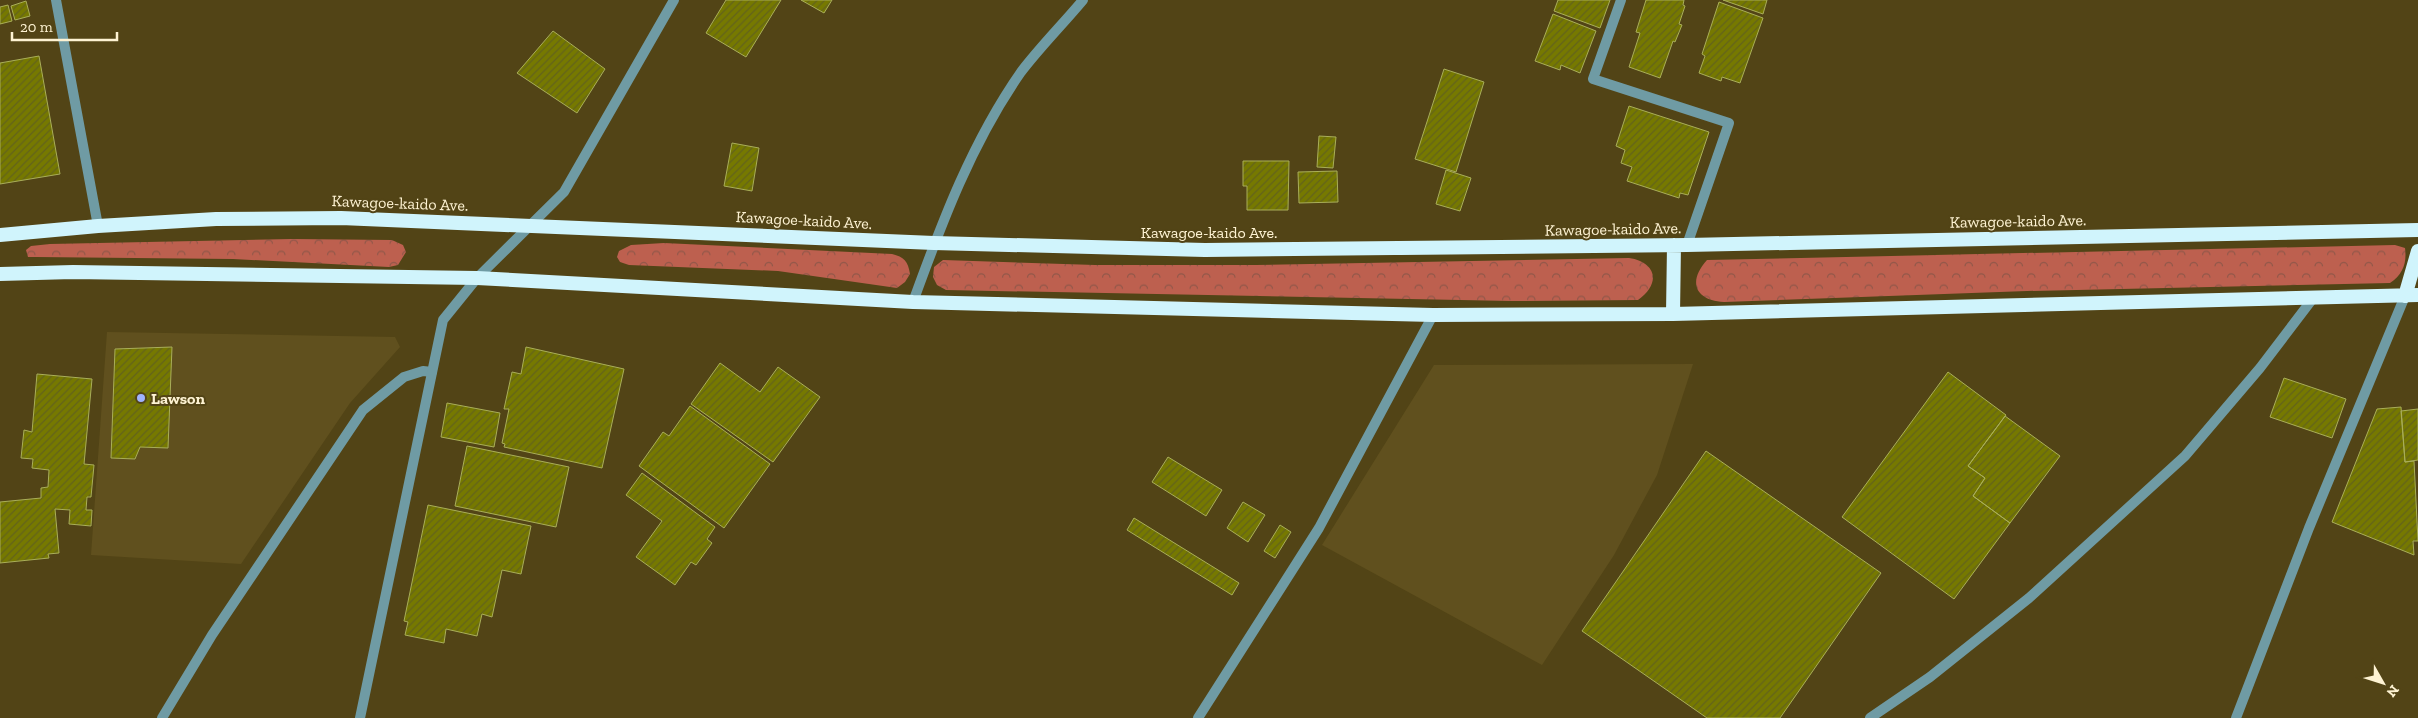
<svg xmlns="http://www.w3.org/2000/svg" width="2418" height="718" font-family="'Zilla Slab',serif">
	<style>
		.built { fill: #60501e }
		.forest { fill: url(#forest-crowns) }
		.building { fill: url(#building-hatch); stroke: #a9ae59 }
		.lines { fill: none; stroke-linecap: round; stroke-linejoin: round }
		.service { stroke: #6f9ba4; stroke-width: 10 }
		.minor { stroke: #6f9ba4; stroke-width: 10 }
		.tertiary { stroke: #6f9ba4; stroke-width: 10 }
		.trunk { stroke: #d0f4fc; stroke-width: 14 }
		.poi-dot { fill: #9fb3fd; stroke: #524416; stroke-width: 2 }
		.labels { text-anchor: middle; dominant-baseline: central; stroke-width: 4; stroke-linejoin: round; paint-order: stroke }
		.street-label { font-size: 16px; fill: #fef3d3; stroke: #524416 }
		.poi-label { font-size: 16px; font-weight: bold; fill: #fef3d3; stroke: #524416; text-anchor: start }
	</style>
	<defs>
		<pattern id="forest-crowns" width="20" height="18" patternUnits="userSpaceOnUse" patternTransform="scale(1.25)"><rect width="20" height="18" fill="#bd604f"/><path d="M2 6a3 3 0 1 1 6 0M12 15a3 3 0 1 1 6 0" fill="none" stroke="#905749"/></pattern>
		<pattern id="building-hatch" width="6" height="6" patternUnits="userSpaceOnUse" patternTransform="scale(1.25)"><rect width="6" height="6" fill="#767900"/><path d="M-1 1l2-2M0 6l6-6M5 7l2-2" fill="none" stroke="#63631c"/></pattern>
	</defs>
	<rect width="100%" height="100%" fill="#524416"/>
	<path class="built" d="M 107,332 L 395,337 L 400,347 L 350,403 L 241,564 L 91,555 Z
		M 1693,364 L 1657,475 L 1614,555 L 1542,665 L 1322,545 L 1434,365 Z"/>
	<path class="forest" d="M 292,239 L 392,240 L 403,245 L 406,252 L 398,265 L 389,267 L 233,259 L 37,257 L 28,257 L 26,250 L 31,246 L 50,244 Z
		M 664,243 L 892,254 C 904,257 908,261 910,274 L 905,282 L 897,288 L 778,271 L 629,265 L 620,262 L 617,257 L 619,251 L 631,245 Z
		M 2395,245 L 2405,248 C 2407,263 2403,274 2390,283 L 2027,291 L 1724,302 C 1694,300 1688,281 1707,260 Z
		M 1629,258 C 1657,262 1661,284 1638,300 L 1511,301 L 946,290 L 937,285 L 933,277 L 934,267 L 943,260 L 1095,265 L 1256,265 Z"/>
	<path class="building" d="M 726,0 L 781,0 L 746,57 L 706,33 Z
		M 801,0 L 832,0 L 824,13 Z
		M 1558,0 L 1610,0 L 1600,28 L 1554,11 Z
		M 1646,0 L 1684,0 L 1683,5 L 1685,6 L 1679,24 L 1682,25 L 1675,42 L 1673,41 L 1660,78 L 1629,67 L 1640,33 L 1636,32 Z
		M 1723,0 L 1767,0 L 1763,14 Z
		M 26,1 L 30,16 L 15,20 L 11,6 Z
		M 1719,2 L 1763,18 L 1740,83 L 1722,77 L 1721,81 L 1699,73 L 1705,56 L 1702,54 Z
		M 8,5 L 12,21 L 0,24 L 0,7 Z
		M 1553,14 L 1596,31 L 1580,73 L 1561,65 L 1560,70 L 1535,61 Z
		M 553,31 L 605,69 L 577,113 L 517,73 Z
		M 39,56 L 60,174 L 0,184 L 0,63 Z
		M 1444,69 L 1484,82 L 1456,172 L 1415,159 Z
		M 1629,106 L 1709,132 L 1688,195 L 1680,193 L 1679,198 L 1627,181 L 1632,167 L 1621,163 L 1625,150 L 1616,146 Z
		M 1319,136 L 1336,137 L 1333,168 L 1317,167 Z
		M 732,143 L 759,148 L 752,191 L 724,186 Z
		M 1243,161 L 1289,161 L 1288,210 L 1247,210 L 1247,186 L 1243,186 Z
		M 1446,170 L 1471,178 L 1460,211 L 1436,204 Z
		M 1337,171 L 1338,202 L 1299,203 L 1298,172 Z
		M 172,347 L 168,448 L 140,447 L 135,459 L 111,458 L 115,349 Z
		M 526,347 L 624,369 L 602,468 L 504,447 L 505,444 L 502,443 L 509,409 L 504,409 L 512,372 L 521,374 Z
		M 720,363 L 760,392 L 778,367 L 820,397 L 773,462 L 691,404 Z
		M 1948,372 L 2006,415 L 1968,466 L 1985,478 L 1973,496 L 2010,523 L 1954,599 L 1842,517 Z
		M 37,374 L 92,379 L 84,464 L 94,465 L 91,497 L 87,497 L 86,510 L 92,510 L 91,526 L 69,524 L 70,510 L 55,509 L 59,553 L 48,554 L 49,558 L 0,563 L 0,502 L 41,498 L 41,488 L 48,487 L 49,470 L 32,468 L 33,459 L 21,458 L 24,430 L 32,432 Z
		M 2284,378 L 2346,399 L 2332,438 L 2270,417 Z
		M 447,403 L 500,413 L 494,447 L 441,437 Z
		M 690,406 L 770,464 L 724,528 L 639,466 L 663,432 L 669,436 Z
		M 2401,407 L 2405,462 L 2414,461 L 2418,541 L 2413,541 L 2414,555 L 2332,522 L 2377,409 Z
		M 2418,409 L 2418,460 L 2405,462 L 2401,411 Z
		M 2005,416 L 2060,456 L 2010,523 L 1973,496 L 1985,478 L 1968,466 Z
		M 467,446 L 569,467 L 556,527 L 455,506 Z
		M 1706,451 L 1881,573 L 1780,718 L 1707,718 L 1582,631 Z
		M 1168,457 L 1222,490 L 1206,516 L 1152,482 Z
		M 642,473 L 715,527 L 707,539 L 712,543 L 696,565 L 691,562 L 675,585 L 636,557 L 662,521 L 626,495 Z
		M 1243,502 L 1265,515 L 1248,542 L 1227,528 Z
		M 428,505 L 531,526 L 521,574 L 502,570 L 492,617 L 482,614 L 477,636 L 446,629 L 444,643 L 405,635 L 408,622 L 404,621 Z
		M 1134,518 L 1239,583 L 1232,595 L 1127,530 Z
		M 1280,525 L 1291,532 L 1275,558 L 1264,551 Z"/>
	<g class="lines">
		<path class="service" d="M 1621,0 L 1593,79 L 1729,123 L 1687,245"/>
		<path class="minor" d="M 913,302 C 942,222 972,142 1021,72 C 1040,47 1063,24 1083,0
			M 162,718 L 212,635 L 363,410 L 404,377 L 423,371 L 432,372
			M 1198,718 L 1319,528 L 1433,315
			M 1870,718 L 1930,677 L 2029,598 L 2185,456 L 2260,368 L 2314,297
			M 2236,718 L 2309,528 L 2405,296"/>
		<path class="tertiary" d="M 56,0 L 98,226
			M 360,718 L 443,320 L 477,278 L 564,192 L 674,0"/>
		<path class="trunk" d="M 0,235 L 98,226 L 216,219 L 341,218 L 934,243 L 1205,250 L 1687,245 L 2418,230
			M 0,274 L 73,272 L 477,278 L 913,302 L 1433,315 L 1673,314 L 2418,295
			M 2405,296 L 2418,251
			M 1673,314 L 1674,245"/>
	</g>
	<circle class="poi-dot" cx="141" cy="398" r="5"/>
	<g class="labels">
		<g class="street-label">
			<text transform="translate(400 203) rotate(2)">Kawagoe-kaido Ave.</text>
			<text transform="translate(804 220) rotate(3)">Kawagoe-kaido Ave.</text>
			<text transform="translate(2018 221) rotate(-1)">Kawagoe-kaido Ave.</text>
			<text transform="translate(1613 229) rotate(-1)">Kawagoe-kaido Ave.</text>
			<text x="1209" y="232">Kawagoe-kaido Ave.</text>
		</g>
		<g class="poi-label">
			<text x="151" y="398">Lawson</text>
		</g>
	</g>
	<g transform="translate(2383 683) rotate(129)" stroke="#524416" stroke-width="4" paint-order="stroke">
	<path d="M0-4L9 19L0 12L-9 19Z" fill="#fef3d3"/>
	<text y="-8" font-size="14" font-weight="bold" text-anchor="middle" fill="#fef3d3">N</text>
	</g>
	<path d="M12 32v8h105v-8" fill="none" stroke="#fef3d3" stroke-width="2.5"/>
	<text x="20" y="32" font-size="15" fill="#fef3d3" stroke="#524416" stroke-width="4" paint-order="stroke">20 m</text>
</svg>
